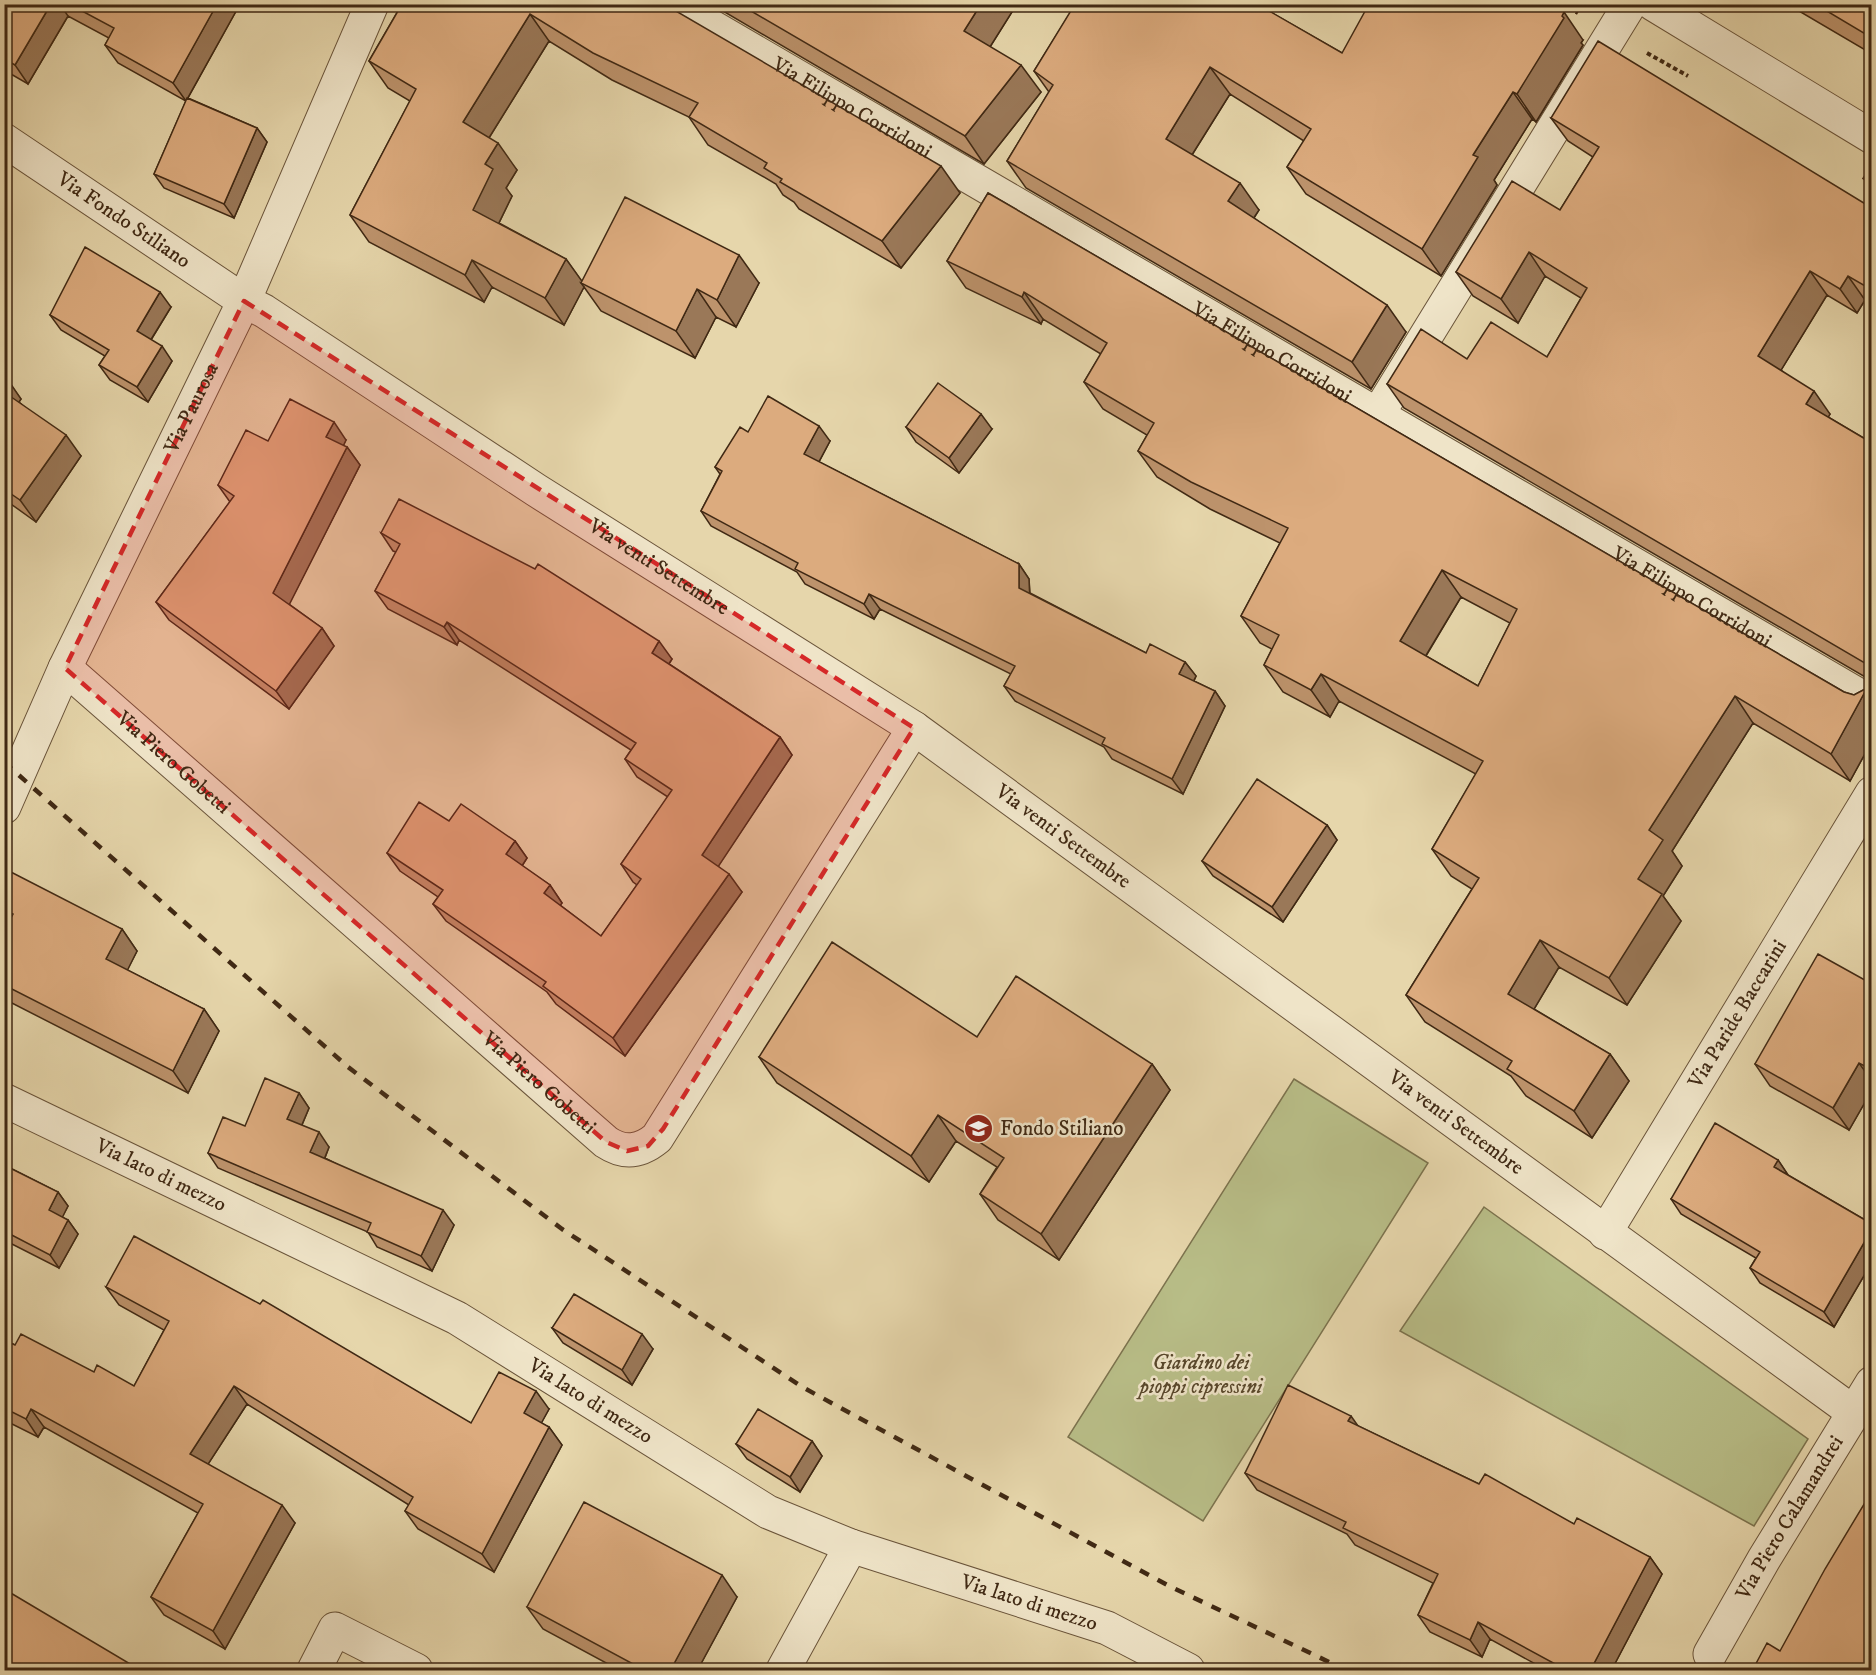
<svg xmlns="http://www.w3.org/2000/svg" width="1876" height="1675" font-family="'IM FELL DW Pica',serif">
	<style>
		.green { fill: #b8bd87; stroke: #7c734e; stroke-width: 1.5 }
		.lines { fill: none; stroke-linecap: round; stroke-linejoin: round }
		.minor-casing { stroke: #6a543a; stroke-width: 35 }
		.tertiary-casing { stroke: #6a543a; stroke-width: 35 }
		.path { stroke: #402914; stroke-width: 4; stroke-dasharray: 4.5 3; stroke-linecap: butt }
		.minor { stroke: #efe4c8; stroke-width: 33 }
		.tertiary { stroke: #efe4c8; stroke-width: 33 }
		.rail { stroke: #402914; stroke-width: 4.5; stroke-dasharray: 10 10; stroke-linecap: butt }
		.wall { fill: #bd936c; stroke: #402914; stroke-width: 1.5; fill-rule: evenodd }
		.shaded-wall { fill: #9a7858; stroke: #402914; stroke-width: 1.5 }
		.building { fill: #dcab7e; stroke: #402914; stroke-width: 1.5; fill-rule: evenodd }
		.marked { fill: #d62828; fill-opacity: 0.2; stroke: #d62828; stroke-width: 4.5; stroke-dasharray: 12 8; stroke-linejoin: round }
		.labels { text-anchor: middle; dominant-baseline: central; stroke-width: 5; stroke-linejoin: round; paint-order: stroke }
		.street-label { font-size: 21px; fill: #402914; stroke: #efe4c8 }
		.poi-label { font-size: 21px; fill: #402914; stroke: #efe4c8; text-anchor: start }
		.park-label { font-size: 21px; font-style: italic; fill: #58472b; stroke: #efe4c8 }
	</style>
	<rect width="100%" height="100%" fill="#e6d6ab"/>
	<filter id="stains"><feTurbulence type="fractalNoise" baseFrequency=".00333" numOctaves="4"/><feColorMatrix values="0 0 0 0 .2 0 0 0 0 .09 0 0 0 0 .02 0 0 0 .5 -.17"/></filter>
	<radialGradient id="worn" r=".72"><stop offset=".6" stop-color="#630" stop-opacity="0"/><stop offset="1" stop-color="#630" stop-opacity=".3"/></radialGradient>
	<path class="green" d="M 1294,1079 L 1428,1163 L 1203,1521 L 1068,1437 Z
		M 1484,1207 L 1808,1439 L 1754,1526 L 1400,1331 Z"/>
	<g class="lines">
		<defs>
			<g id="minor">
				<path id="s1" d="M 673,4 L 1872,703"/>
				<path id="s2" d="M 4,140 L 244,301 L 264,311 L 536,490 L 914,728 L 1853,1412"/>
				<path d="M 1378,414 L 1630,4"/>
				<path id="s3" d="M 65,668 L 606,1142 C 624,1154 640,1152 657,1138 L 914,728"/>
				<path id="s4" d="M 4,807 L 65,668 L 244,301 L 372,4"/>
				<path id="s5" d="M 4,1100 L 457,1318 L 768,1512 L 851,1546 L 1107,1628 L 1188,1670"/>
				<path id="s6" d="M 1605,1233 L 1872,793"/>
				<path id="s7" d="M 1710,1654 L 1764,1559 L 1872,1383"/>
				<path d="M 314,1670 L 335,1629 L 416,1670"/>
				<path d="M 783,1670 L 851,1546"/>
			</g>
			<path id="tertiary" d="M 1653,4 L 1872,137"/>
		</defs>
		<use href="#minor" class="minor-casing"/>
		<use href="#tertiary" class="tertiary-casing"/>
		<path class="path" d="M 1563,4 L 1578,13
			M 1647,53 L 1688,76
			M 1863,177 L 1872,183"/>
		<use href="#minor" class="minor"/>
		<use href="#tertiary" class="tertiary"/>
		<path class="rail" d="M 4,762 L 348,1067 L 562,1229 L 804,1388 L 1169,1586 L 1346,1670"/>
	</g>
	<path class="wall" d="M 4,4 L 240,4 L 188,98 L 257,128 L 267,142 L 234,218 L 164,188 L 154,174 L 186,101 L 118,63 L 105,45 L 109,38 L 68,16 L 28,84 L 4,70 Z
		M 402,4 L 664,4 L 960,193 L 901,268 L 799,209 L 794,202 L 783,195 L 776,184 L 708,145 L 689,117 L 612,80 L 549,41 L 489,138 L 517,170 L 506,188 L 512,196 L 499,223 L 566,259 L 582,282 L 759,283 L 736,327 L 716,317 L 695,358 L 601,311 L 584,287 L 564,325 L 492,287 L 484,302 L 369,242 L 350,215 L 410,101 L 388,88 L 369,61 Z
		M 711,4 L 1017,4 L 990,47 L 1041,92 L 984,164 Z
		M 1070,4 L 1277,4 L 1272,13 L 1342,53 L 1583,40 L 1581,43 L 1583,45 L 1536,122 L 1532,119 L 1494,180 L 1497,185 L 1441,276 L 1306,194 L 1287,167 L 1304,141 L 1230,94 L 1192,155 L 1259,210 L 1254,218 L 1406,332 L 1371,389 L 1026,188 L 1007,161 L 1049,92 L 1034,71 L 1074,7 Z
		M 1787,4 L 1872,4 L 1872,54 Z
		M 1551,118 L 1872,208 L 1872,304 L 1865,300 L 1857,313 L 1827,295 L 1781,370 L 1830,414 L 1828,417 L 1872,443 L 1872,681 L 1404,408 L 1387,384 L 1467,359 L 1547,357 L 1581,298 L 1545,276 L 1518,323 L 1473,296 L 1456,272 L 1560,210 L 1593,157 L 1568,141 Z
		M 988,193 L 1844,692 L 1854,695 L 1867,688 L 1872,694 L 1872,741 L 1850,781 L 1753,723 L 1672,851 L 1682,866 L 1663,896 L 1681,921 L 1627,1005 L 1559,967 L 1534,1009 L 1610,1054 L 1629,1081 L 1592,1138 L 1526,1096 L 1511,1076 L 1425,1022 L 1406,995 L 1472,889 L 1451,876 L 1432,849 L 1476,774 L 1339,701 L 1330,717 L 1283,692 L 1264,665 L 1272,649 L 1260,643 L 1241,616 L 1280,543 L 1210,509 L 1157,477 L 1138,451 L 1147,435 L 1103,409 L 1084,382 L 1101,354 L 1043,319 L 1041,324 L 966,288 L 947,261 ZM 1461,597 L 1510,623 L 1478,686 L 1426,656 Z
		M 171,307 L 151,340 L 172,361 L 148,402 L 110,380 L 99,365 L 105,356 L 61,330 L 50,315 Z
		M 4,376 L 21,399 L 19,402 L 81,456 L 36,522 L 4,499 Z
		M 906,427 L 992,429 L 959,473 L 916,442 Z
		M 748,432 L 830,441 L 819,462 L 1019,564 L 1029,579 L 1030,593 L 1146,653 L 1185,662 L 1196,676 L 1194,681 L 1215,691 L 1225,706 L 1183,794 L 1112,759 L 1104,747 L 1015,701 L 1004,686 L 1011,674 L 880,609 L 874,619 L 805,584 L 797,572 L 711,526 L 701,511 L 720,474 L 715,467 Z
		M 346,440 L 343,446 L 347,447 L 360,465 L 289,604 L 322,628 L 334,646 L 289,709 L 169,620 L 156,602 L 230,502 L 218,485 L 268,441 Z
		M 381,533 L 672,659 L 669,664 L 780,737 L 792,755 L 718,866 L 742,892 L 625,1056 L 556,1004 L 547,992 L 446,921 L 433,904 L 438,897 L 400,871 L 387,853 L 449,821 L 515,841 L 527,858 L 522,866 L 550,885 L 562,903 L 560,905 L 601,936 L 637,885 L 633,882 L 621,864 L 668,797 L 637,777 L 625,759 L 631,750 L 459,640 L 457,645 L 388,609 L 375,591 L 396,552 L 393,551 Z
		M 1327,825 L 1337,840 L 1283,922 L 1213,876 L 1202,861 Z
		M 4,876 L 122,929 L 137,951 L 127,970 L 204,1009 L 219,1031 L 188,1093 L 4,999 L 4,931 L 7,926 L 4,924 Z
		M 1872,984 L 1872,1090 L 1849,1130 L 1770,1086 L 1755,1064 Z
		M 977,1037 L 1152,1064 L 1170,1090 L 1059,1260 L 998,1220 L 980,1194 L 997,1167 L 956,1141 L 929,1182 L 777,1083 L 759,1057 Z
		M 299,1093 L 309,1108 L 302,1125 L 329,1147 L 325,1158 L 454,1225 L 432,1271 L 377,1247 L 368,1232 L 218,1168 L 208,1153 L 245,1126 Z
		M 1778,1160 L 1788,1175 L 1872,1224 L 1872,1262 L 1834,1327 L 1760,1283 L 1750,1268 L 1756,1258 L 1681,1214 L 1671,1199 Z
		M 4,1165 L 58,1192 L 68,1206 L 62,1217 L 68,1220 L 78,1234 L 59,1268 L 4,1240 Z
		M 106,1287 L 471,1423 L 549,1409 L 541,1423 L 549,1427 L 562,1445 L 494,1572 L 418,1529 L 405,1511 L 409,1505 L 247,1404 L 208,1464 L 295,1523 L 225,1649 L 164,1615 L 151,1597 L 198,1513 L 44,1427 L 38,1437 L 4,1420 L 4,1340 L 15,1345 L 134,1386 L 164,1330 L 119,1305 Z
		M 552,1328 L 653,1349 L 632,1385 L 563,1343 Z
		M 1358,1426 L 1479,1484 L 1574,1524 L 1650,1557 L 1662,1574 L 1611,1671 L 1548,1671 L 1490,1639 L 1482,1657 L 1430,1632 L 1418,1615 L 1433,1583 L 1355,1545 L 1347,1534 L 1257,1490 L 1245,1473 Z
		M 812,1441 L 822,1456 L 800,1492 L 747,1459 L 736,1444 Z
		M 737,1597 L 697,1671 L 621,1671 L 543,1629 L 527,1607 Z"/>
	<path class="shaded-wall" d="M 51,4 L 60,4 L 68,16 L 28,84 L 15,65 Z
		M 217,4 L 240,4 L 186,101 L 173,83 Z
		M 981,4 L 1017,4 L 983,58 L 964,31 Z
		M 1251,4 L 1277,4 L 1265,25 Z
		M 1564,12 L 1583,40 L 1581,43 L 1583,45 L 1536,122 L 1517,94 Z
		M 530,14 L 549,41 L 482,149 L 463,122 Z
		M 1021,65 L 1041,92 L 984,164 L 965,136 Z
		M 1210,67 L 1230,94 L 1185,166 L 1166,139 Z
		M 1513,92 L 1532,119 L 1494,180 L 1497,185 L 1441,276 L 1422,249 L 1473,155 Z
		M 257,128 L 267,142 L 234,218 L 224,204 Z
		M 498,143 L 517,170 L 506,188 L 512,196 L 492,237 L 473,210 L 485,164 Z
		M 941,166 L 960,193 L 901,268 L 882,241 Z
		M 1240,183 L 1259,210 L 1247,228 L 1228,201 Z
		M 1529,252 L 1545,276 L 1518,323 L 1501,299 Z
		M 739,255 L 759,283 L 736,327 L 717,300 Z
		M 566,259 L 584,284 L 581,283 L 584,287 L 564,325 L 545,298 Z
		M 472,260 L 492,287 L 484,302 L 465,275 Z
		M 1810,271 L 1827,295 L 1775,380 L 1758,356 Z
		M 1848,276 L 1865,300 L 1857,313 L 1840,289 Z
		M 697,289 L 716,317 L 695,358 L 676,331 Z
		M 160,292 L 171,307 L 147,346 L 137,331 Z
		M 1024,292 L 1043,319 L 1041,324 L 1022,297 Z
		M 1387,305 L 1406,332 L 1371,389 L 1352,362 Z
		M 162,346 L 172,361 L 148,402 L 137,387 Z
		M 6,377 L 21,399 L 14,409 L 4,396 L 4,379 Z
		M 1814,391 L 1830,414 L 1822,428 L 1806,404 Z
		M 981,414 L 992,429 L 959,473 L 949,458 Z
		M 334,422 L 346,440 L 339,455 L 326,437 Z
		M 819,426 L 830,441 L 815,469 L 804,454 Z
		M 66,435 L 81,456 L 36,522 L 20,500 Z
		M 347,447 L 360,465 L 286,611 L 273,593 Z
		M 1019,564 L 1029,579 L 1030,603 L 1019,588 Z
		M 1442,570 L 1461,597 L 1419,667 L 1400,641 Z
		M 869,594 L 880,609 L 874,619 L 864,604 Z
		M 447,622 L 459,640 L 457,645 L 444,627 Z
		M 322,628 L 334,646 L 289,709 L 276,691 Z
		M 659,641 L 672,659 L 664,671 L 652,653 Z
		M 1185,662 L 1196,676 L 1190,688 L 1179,674 Z
		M 1321,674 L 1339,701 L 1330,717 L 1311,690 Z
		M 1867,688 L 1872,694 L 1872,741 L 1850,781 L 1831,754 Z
		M 1215,691 L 1225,706 L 1183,794 L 1172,779 Z
		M 1735,696 L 1753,723 L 1672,851 L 1682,866 L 1663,896 L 1681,921 L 1627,1005 L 1609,978 L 1638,879 L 1649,830 Z
		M 780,737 L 792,755 L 714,873 L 702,855 Z
		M 1327,825 L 1337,840 L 1283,922 L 1272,907 Z
		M 515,841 L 527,858 L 518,872 L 506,854 Z
		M 729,874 L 742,892 L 625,1056 L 613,1038 Z
		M 550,885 L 562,903 L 556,911 L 544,893 Z
		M 122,929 L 137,951 L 122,981 L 106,959 Z
		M 1540,940 L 1559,967 L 1527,1021 L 1508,994 Z
		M 204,1009 L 219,1031 L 188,1093 L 173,1071 Z
		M 1610,1054 L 1629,1081 L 1592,1138 L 1574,1111 Z
		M 1859,1063 L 1872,1081 L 1872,1090 L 1849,1130 L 1833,1108 Z
		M 1152,1064 L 1170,1090 L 1059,1260 L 1041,1234 Z
		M 299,1093 L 309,1108 L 298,1134 L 287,1119 Z
		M 938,1115 L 956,1141 L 929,1182 L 911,1156 Z
		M 319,1132 L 329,1147 L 321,1167 L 310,1152 Z
		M 1778,1160 L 1788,1175 L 1774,1167 Z
		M 58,1192 L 68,1206 L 59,1224 L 49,1210 Z
		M 443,1210 L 454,1225 L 432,1271 L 421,1256 Z
		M 68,1220 L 78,1234 L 59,1268 L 50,1255 Z
		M 1872,1229 L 1872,1262 L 1834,1327 L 1824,1312 Z
		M 642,1334 L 653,1349 L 632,1385 L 622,1370 Z
		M 234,1386 L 247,1404 L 203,1472 L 190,1454 Z
		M 536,1391 L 549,1409 L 537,1431 L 524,1413 Z
		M 31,1409 L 44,1427 L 38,1437 L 26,1419 Z
		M 1351,1416 L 1363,1433 L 1348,1421 Z
		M 549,1427 L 562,1445 L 494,1572 L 482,1554 Z
		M 812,1441 L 822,1456 L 800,1492 L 790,1477 Z
		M 282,1505 L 295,1523 L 225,1649 L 213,1631 Z
		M 1650,1557 L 1662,1574 L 1611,1671 L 1590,1671 Z
		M 722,1575 L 737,1597 L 697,1671 L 670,1671 Z
		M 1478,1622 L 1490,1639 L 1482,1657 L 1470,1640 Z"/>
	<path class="building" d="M 4,4 L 51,4 L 15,65 L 4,59 Z
		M 69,4 L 217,4 L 173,83 L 105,45 L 114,28 Z
		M 402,4 L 664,4 L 941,166 L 882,241 L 780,182 L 782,179 L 764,168 L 767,163 L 689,117 L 698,103 L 593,53 L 530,14 L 463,122 L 498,143 L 485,164 L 493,169 L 473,210 L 566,259 L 545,298 L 472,260 L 465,275 L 350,215 L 416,89 L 369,61 Z
		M 739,4 L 981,4 L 964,31 L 1021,65 L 965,136 Z
		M 1075,4 L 1257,4 L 1342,53 L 1369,4 L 1552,4 L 1564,12 L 1562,16 L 1564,18 L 1517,94 L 1513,92 L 1473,155 L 1478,157 L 1422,249 L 1287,167 L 1311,129 L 1210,67 L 1166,139 L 1240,183 L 1228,201 L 1387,305 L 1352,362 L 1007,161 L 1053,85 L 1034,71 Z
		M 1815,4 L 1872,4 L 1872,38 Z
		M 1598,41 L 1872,208 L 1872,290 L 1848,276 L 1840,289 L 1810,271 L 1758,356 L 1814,391 L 1806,404 L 1872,443 L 1872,670 L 1865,663 L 1387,384 L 1421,329 L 1467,359 L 1491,322 L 1547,357 L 1587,288 L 1529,252 L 1501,299 L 1456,272 L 1512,181 L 1560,210 L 1599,147 L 1551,118 Z
		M 187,98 L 257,128 L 224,204 L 154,174 Z
		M 988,193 L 1844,692 L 1854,695 L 1867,688 L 1831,754 L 1735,696 L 1649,830 L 1663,840 L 1638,879 L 1662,894 L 1609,978 L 1540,940 L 1508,994 L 1610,1054 L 1574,1111 L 1507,1069 L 1512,1061 L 1406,995 L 1479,878 L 1432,849 L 1483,761 L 1321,674 L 1311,690 L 1264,665 L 1279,635 L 1241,616 L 1288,528 L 1191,482 L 1138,451 L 1154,423 L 1084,382 L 1107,343 L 1024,292 L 1022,297 L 947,261 ZM 1442,570 L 1517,609 L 1478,686 L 1400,641 Z
		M 625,197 L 739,255 L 717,300 L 697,289 L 676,331 L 581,283 Z
		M 85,247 L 160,292 L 137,331 L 162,346 L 137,387 L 99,365 L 109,350 L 50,315 Z
		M 938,383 L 981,414 L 949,458 L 906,427 Z
		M 4,392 L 66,435 L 20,500 L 4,489 Z
		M 768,396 L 819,426 L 804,454 L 1019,564 L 1019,588 L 1146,653 L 1150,644 L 1185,662 L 1179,674 L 1215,691 L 1172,779 L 1102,744 L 1105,738 L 1004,686 L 1015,666 L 869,594 L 864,604 L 795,569 L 798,563 L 701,511 L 722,471 L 715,467 L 740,427 L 748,432 Z
		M 290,399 L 334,422 L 326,437 L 347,447 L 273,593 L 322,628 L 276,691 L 156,602 L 234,496 L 218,485 L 246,430 L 268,441 Z
		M 399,499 L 535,569 L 538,564 L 659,641 L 652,653 L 780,737 L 702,855 L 729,874 L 613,1038 L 543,986 L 546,982 L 433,904 L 443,890 L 387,853 L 419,802 L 449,821 L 461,804 L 515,841 L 506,854 L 550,885 L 544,893 L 601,936 L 641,879 L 621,864 L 672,790 L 625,759 L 636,743 L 447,622 L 444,627 L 375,591 L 400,544 L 381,533 Z
		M 1257,779 L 1327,825 L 1272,907 L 1202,861 Z
		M 7,870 L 122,929 L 106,959 L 204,1009 L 173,1071 L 4,985 L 4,931 L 13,914 L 4,910 L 4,876 Z
		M 832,942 L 977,1037 L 1016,976 L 1152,1064 L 1041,1234 L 980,1194 L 1004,1158 L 938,1115 L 911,1156 L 759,1057 Z
		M 1818,954 L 1872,984 L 1872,1070 L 1859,1063 L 1833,1108 L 1755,1064 Z
		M 265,1078 L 299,1093 L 287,1119 L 319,1132 L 310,1152 L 443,1210 L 421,1256 L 367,1232 L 371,1223 L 208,1153 L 223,1117 L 245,1126 Z
		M 1715,1123 L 1778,1160 L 1774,1167 L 1872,1224 L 1872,1229 L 1824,1312 L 1750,1268 L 1760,1252 L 1671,1199 Z
		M 4,1165 L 58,1192 L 49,1210 L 68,1220 L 50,1255 L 4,1231 Z
		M 134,1236 L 260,1304 L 263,1300 L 471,1423 L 499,1372 L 536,1391 L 524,1413 L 549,1427 L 482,1554 L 405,1511 L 413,1497 L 234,1386 L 190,1454 L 282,1505 L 213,1631 L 151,1597 L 203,1504 L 31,1409 L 26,1419 L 4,1408 L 4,1340 L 15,1345 L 21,1334 L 94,1372 L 97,1365 L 134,1386 L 169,1321 L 106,1287 Z
		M 574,1294 L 642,1334 L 622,1370 L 552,1328 Z
		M 1288,1385 L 1351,1416 L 1348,1421 L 1479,1484 L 1485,1474 L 1574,1524 L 1577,1518 L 1650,1557 L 1590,1671 L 1568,1671 L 1478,1622 L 1470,1640 L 1418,1615 L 1438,1574 L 1343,1528 L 1346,1522 L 1245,1473 Z
		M 758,1409 L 812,1441 L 790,1477 L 736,1444 Z
		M 1872,1491 L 1872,1671 L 1752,1671 L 1767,1643 L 1780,1651 L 1825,1569 Z
		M 584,1502 L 722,1575 L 670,1671 L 646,1671 L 527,1607 Z
		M 4,1589 L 142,1671 L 4,1671 Z
		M 1144,1666 L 1153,1671 L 1141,1671 Z"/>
	<path class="marked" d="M 244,301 L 914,728 L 663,1129 L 648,1146 L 627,1151 L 606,1142 L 65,668 Z"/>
	<defs>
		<symbol id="school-disc" viewBox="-11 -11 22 22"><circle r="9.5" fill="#8f2418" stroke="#efe4c8"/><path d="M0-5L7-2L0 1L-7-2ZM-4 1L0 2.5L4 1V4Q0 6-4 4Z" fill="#fff"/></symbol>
	</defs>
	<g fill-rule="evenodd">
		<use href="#school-disc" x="962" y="1112" width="33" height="33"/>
	</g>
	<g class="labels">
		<g class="street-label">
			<text stroke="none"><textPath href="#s1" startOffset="207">Via Filippo Corridoni</textPath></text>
			<text stroke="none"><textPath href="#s2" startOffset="144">Via Fondo Stiliano</textPath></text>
			<text stroke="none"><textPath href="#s1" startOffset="693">Via Filippo Corridoni</textPath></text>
			<text stroke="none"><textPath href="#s4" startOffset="441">Via Paurosa</textPath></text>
			<text stroke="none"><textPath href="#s2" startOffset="782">Via venti Settembre</textPath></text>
			<text stroke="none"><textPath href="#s1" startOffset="1179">Via Filippo Corridoni</textPath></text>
			<text stroke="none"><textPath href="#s3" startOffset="144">Via Piero Gobetti</textPath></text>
			<text stroke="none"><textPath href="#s2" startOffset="1268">Via venti Settembre</textPath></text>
			<text stroke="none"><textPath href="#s6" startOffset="256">Via Paride Baccarini</textPath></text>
			<text stroke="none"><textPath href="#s3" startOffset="630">Via Piero Gobetti</textPath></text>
			<text stroke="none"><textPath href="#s2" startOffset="1754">Via venti Settembre</textPath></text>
			<text stroke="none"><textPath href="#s5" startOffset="174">Via lato di mezzo</textPath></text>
			<text stroke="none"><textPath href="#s5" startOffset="660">Via lato di mezzo</textPath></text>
			<text stroke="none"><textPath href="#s7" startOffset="158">Via Piero Calamandrei</textPath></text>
			<text stroke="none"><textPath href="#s5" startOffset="1146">Via lato di mezzo</textPath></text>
		</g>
		<g class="poi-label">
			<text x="1000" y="1129">Fondo Stiliano</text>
		</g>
		<g class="park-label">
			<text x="1201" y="1363">Giardino dei<tspan x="1201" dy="24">pioppi cipressini</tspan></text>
		</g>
	</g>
	<rect width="1876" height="1675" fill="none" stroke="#e6d6ab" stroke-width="24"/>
	<rect x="6" y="6" width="1864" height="1663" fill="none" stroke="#402914" stroke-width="3"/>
	<rect x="12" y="12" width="1852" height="1651" fill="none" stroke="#402914" stroke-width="1.5"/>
	<rect width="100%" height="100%" filter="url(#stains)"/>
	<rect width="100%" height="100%" fill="url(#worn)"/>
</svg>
